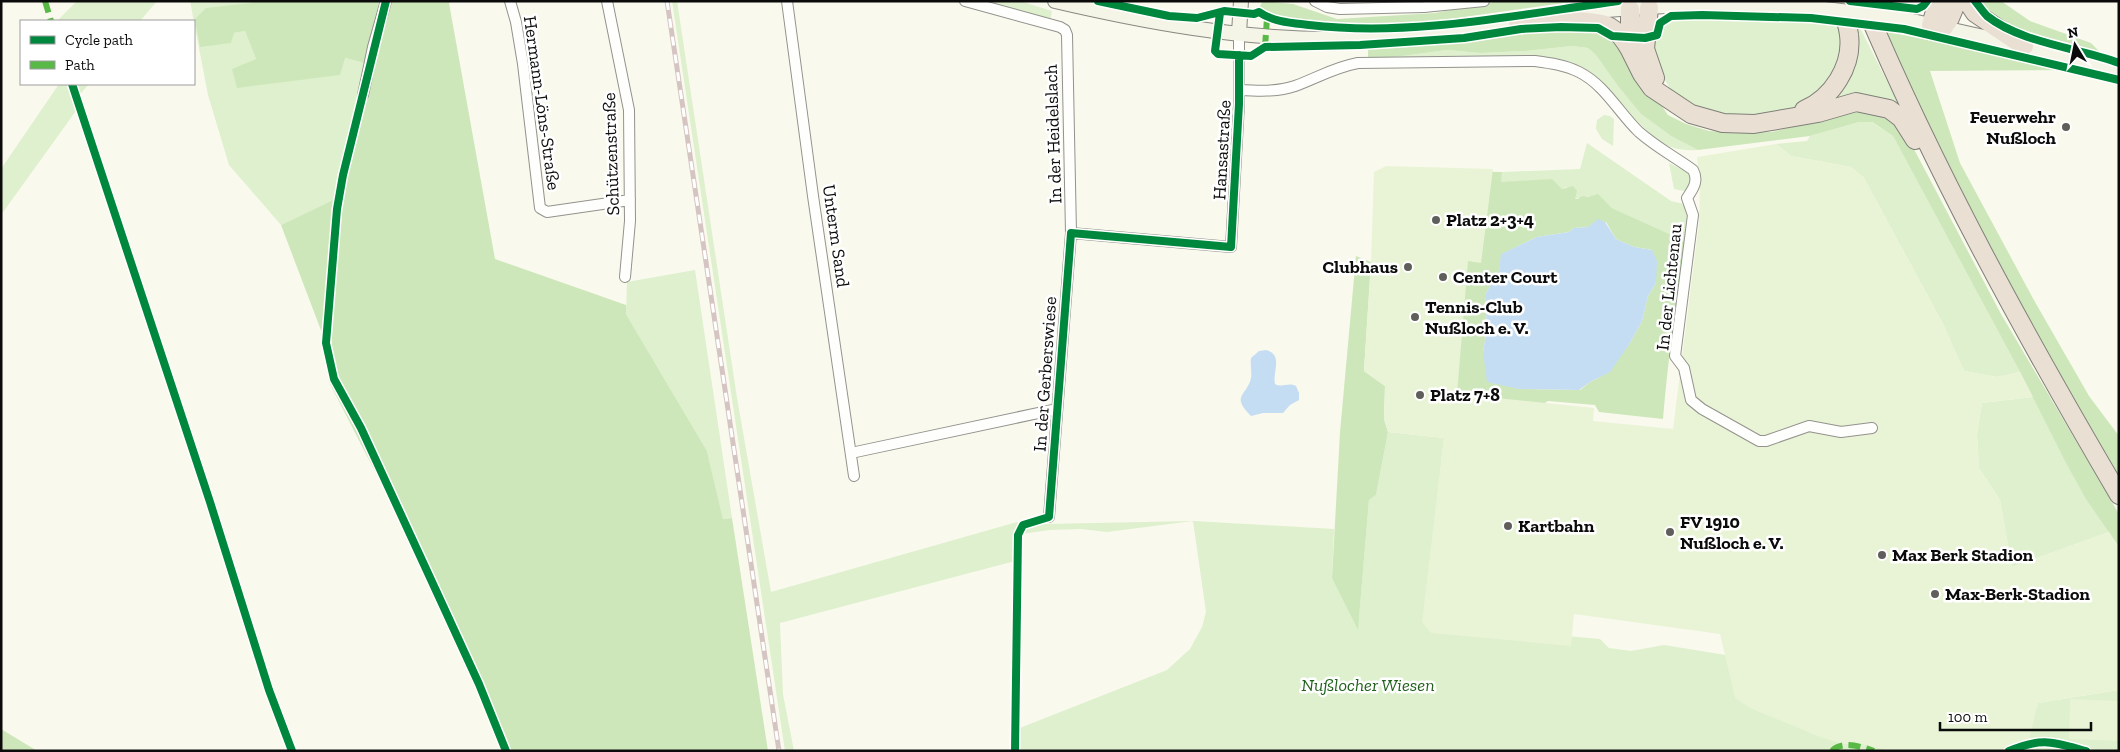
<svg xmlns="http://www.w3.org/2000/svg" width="2120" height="752" font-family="'Zilla Slab',serif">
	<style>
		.green { fill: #def0cd }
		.forest { fill: #cde7bb; fill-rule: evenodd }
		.pitch { fill: #e9f4d7 }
		.water { fill: #c4ddf3 }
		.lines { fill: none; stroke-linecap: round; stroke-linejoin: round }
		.street-casing { stroke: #93928d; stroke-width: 12 }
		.secondary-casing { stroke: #898983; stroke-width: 16 }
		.highway-casing { stroke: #807f7a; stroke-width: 20 }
		.street { stroke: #fefefc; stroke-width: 10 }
		.secondary { stroke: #f4f4e7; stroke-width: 14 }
		.highway { stroke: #e9e0d3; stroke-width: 18 }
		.rail-casing { stroke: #d5c5c2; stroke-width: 5 }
		.rail { stroke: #fff; stroke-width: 3; stroke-dasharray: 9; stroke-linecap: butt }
		.secondary-bridge-casing { stroke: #898983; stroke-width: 16; stroke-linecap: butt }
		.secondary-bridge { stroke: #f4f4e7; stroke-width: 14 }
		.quiet { stroke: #58b947; stroke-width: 6; stroke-dasharray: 12 6; stroke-linecap: butt }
		.cycleway-casing { stroke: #fff; stroke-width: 11 }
		.cycleway { stroke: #00873e; stroke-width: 8 }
		.poi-dot { fill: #5f5e5a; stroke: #fff; stroke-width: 2 }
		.labels { text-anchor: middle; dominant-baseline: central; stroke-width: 5; stroke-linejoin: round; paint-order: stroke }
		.street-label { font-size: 18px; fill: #0b0b0b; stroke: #fff }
		.poi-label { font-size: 18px; font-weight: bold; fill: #0b0b0b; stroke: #fff; text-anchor: start }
		.park-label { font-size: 18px; font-style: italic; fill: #21611c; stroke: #fff }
	</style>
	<rect width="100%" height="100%" fill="#faf9ed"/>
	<path class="green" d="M 77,1 L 157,1 L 140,21 L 57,21 Z
		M 190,1 L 252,1 L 234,33 L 245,31 L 256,59 L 345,58 L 372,65 L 342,197 L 281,225 L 229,165 L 208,95 Z
		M 672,1 L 677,1 L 737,398 L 771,592 L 1017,522 L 1025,528 L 1044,524 L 1194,521 L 1334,529 L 1332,578 L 1359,617 L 1369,500 L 1376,495 L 1388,432 L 1444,438 L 1423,623 L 1600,639 L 1609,648 L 1631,651 L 1664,645 L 1744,658 L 1897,751 L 1012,751 L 1012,731 L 1167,670 L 1190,649 L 1202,627 L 1206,612 L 1193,521 L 1107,532 L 1081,529 L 1049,530 L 1015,535 L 1015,561 L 780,623 L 783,694 L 794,751 L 785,751 Z
		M 979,1 L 1020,1 L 1052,11 L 1050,21 Z
		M 1717,18 L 1786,20 L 1842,27 C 1843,41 1843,58 1837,72 C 1813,120 1715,132 1677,97 C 1670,91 1655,63 1654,54 C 1652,43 1654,30 1654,19 Z
		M 1857,22 L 1901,109 L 1821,106 Z
		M 1572,46 L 1588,48 L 1596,55 L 1641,114 L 1671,136 L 1698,150 C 1680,151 1669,148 1655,138 L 1580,68 L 1444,58 L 1395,57 L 1447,50 L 1480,53 L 1526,51 Z
		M 59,84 L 89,84 L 75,100 L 78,108 L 1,215 L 1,169 Z
		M 1604,115 L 1610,116 L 1614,119 L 1613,146 L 1602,139 L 1596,129 L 1597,120 Z
		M 1859,122 L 1871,122 L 1893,136 L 2020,372 L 1997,377 L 1964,371 L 1943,324 L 1864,178 L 1851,167 L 1791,156 L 1776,144 L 1807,141 L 1810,136 Z
		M 1587,143 L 1671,201 L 1684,204 L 1689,209 L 1687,242 L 1612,208 L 1598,195 L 1574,199 L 1567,187 L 1562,189 L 1500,182 L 1502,172 L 1580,169 Z
		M 1669,163 L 1689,173 L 1692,180 L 1687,190 L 1684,191 L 1674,189 Z
		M 695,270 L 732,518 L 723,519 L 707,451 L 626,314 L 627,282 Z
		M 2033,397 C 2056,444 2079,489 2109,532 L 2012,567 L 2000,500 L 1979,468 L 1977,434 L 1982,403 Z
		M 2119,690 L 2119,751 L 1984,751 L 2031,705 L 2037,707 L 2038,703 Z"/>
	<path class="forest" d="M 252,1 L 451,1 L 449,3 L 495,259 L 626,305 L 626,314 L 707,451 L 723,519 L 732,518 L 768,751 L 502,751 L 479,674 L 329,382 L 322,333 L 281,225 L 342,196 L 372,65 L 345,58 L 340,75 L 237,88 L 232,69 L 256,59 L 245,31 L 234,33 L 231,43 L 200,47 L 195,19 L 206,8 L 251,3 Z
		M 1263,1 L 1293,4 L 1337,19 L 1435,13 L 1499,1 L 1578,1 L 1457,18 L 1383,26 L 1286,20 L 1270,17 L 1260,6 Z
		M 1978,1 L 2001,1 L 2030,21 L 2091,43 L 2102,54 L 2064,45 L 2002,23 L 1985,10 Z
		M 1581,29 L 1610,37 L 1625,52 L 1668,115 L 1686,124 L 1709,131 L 1736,133 L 1772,132 L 1866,109 L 1888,114 L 1906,134 L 2001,314 L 2119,514 L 2119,547 L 2086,499 L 2065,461 L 2020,372 L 1893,136 L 1872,122 L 1859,122 L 1810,136 L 1698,150 L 1671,136 L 1641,114 L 1619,87 L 1596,55 L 1588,48 L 1572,46 L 1526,51 L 1480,53 L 1447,50 L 1395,57 L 1368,57 L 1368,48 Z
		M 1884,31 L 2073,70 L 1930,71 L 1960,163 L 2035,302 L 2089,396 L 2119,436 L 2119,481 L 2022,310 L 1949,170 Z
		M 1383,170 L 1502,172 L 1501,182 L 1552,179 L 1562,189 L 1573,186 L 1577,191 L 1575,199 L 1578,199 L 1582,196 L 1588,197 L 1598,194 L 1612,208 L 1687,242 C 1676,300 1668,359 1663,419 L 1599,412 L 1595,405 L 1548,401 L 1533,410 L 1447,442 ZM 1606,222 L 1616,239 L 1634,247 L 1652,250 L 1656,283 L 1648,296 L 1642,321 L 1630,343 L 1600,377 L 1590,382 L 1580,390 L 1519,389 L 1483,352 L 1487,329 L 1485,295 L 1499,271 L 1502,254 L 1537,237 L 1569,232 L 1574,228 L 1588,227 Z
		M 1356,256 L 1371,262 L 1364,371 L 1385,386 L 1384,419 L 1388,432 L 1376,495 L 1369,500 L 1358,630 L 1332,578 L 1340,432 Z
		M 1,729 L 34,749 L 37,751 L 1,751 Z"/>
	<path class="pitch" d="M 1776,144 L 1791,156 L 1851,167 L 1864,178 L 1943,324 L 1964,371 L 1997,377 L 2020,372 L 2033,397 L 1982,403 L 1977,434 L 1979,468 L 2000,500 L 2012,567 L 2109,532 L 2119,547 L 2119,690 L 2038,703 L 2029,740 L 1998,751 L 1890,751 L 1863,744 L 1843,744 L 1820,737 L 1750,708 L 1735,698 L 1720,634 L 1574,614 L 1571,646 L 1431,633 L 1422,622 L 1444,438 L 1388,432 L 1384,419 L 1385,386 L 1364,371 L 1371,262 L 1374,172 L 1386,166 L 1493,169 L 1481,263 L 1468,261 L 1457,394 L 1594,408 L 1593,421 L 1673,429 L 1699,223 L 1700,185 L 1697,157 Z
		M 2070,699 L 2119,701 L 2119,741 L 2069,739 Z"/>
	<path class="water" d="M 1598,219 L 1605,222 L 1616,239 L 1634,247 L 1652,250 L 1657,261 L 1656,283 L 1648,296 L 1642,321 L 1630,343 L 1610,372 L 1590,382 L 1579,390 L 1519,389 L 1487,382 L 1483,352 L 1487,329 L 1485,295 L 1499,271 L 1501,254 L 1537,237 L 1569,232 L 1574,228 L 1588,227 Z
		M 1266,350 C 1284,355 1272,372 1275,384 C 1282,388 1288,382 1296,386 L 1299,393 L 1299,400 L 1290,405 L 1283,413 L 1263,413 L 1251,416 C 1230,395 1247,396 1251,378 C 1252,372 1250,364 1251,358 L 1259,351 Z"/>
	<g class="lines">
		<defs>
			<path id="street" d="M 510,1 L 516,22 L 523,64 L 540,208 L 547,212 L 630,200
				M 607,1 L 629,110 L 630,221 L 625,277
				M 787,1 L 813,196 L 854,476
				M 965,1 L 1060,27 L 1065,30 L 1067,35 L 1071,233 L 1049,517
				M 1315,1 L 1327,7 L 1340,9 L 1424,7 L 1484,1
				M 1240,90 C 1258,91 1277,92 1295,86 C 1317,78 1335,67 1358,63 L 1535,61 C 1550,63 1565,65 1579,72 C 1605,85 1619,113 1639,132 C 1656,147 1675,157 1693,170 C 1699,181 1693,189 1687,198 L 1693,215 L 1675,356 L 1684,368 L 1691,400 L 1702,409 L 1759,441 L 1766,441 L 1809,426 L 1841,432 L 1872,428
				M 363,95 L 373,47 L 386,1
				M 1071,233 L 1231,247 L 1239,104 L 1239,33
				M 851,453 L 1057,409"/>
			<path id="secondary" d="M 1055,1 C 1145,22 1238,39 1331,39 C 1397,39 1462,31 1527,21
				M 1561,16 C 1642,3 1726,4 1808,7
				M 1899,18 L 2024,46 L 2119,71
				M 1239,33 L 1241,1"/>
			<path id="highway" d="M 1863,1 C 1935,172 2025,335 2119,495
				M 1967,1 L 1975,13 L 2024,46
				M 1649,8 L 1645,49 L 1655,78
				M 1630,9 L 1630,50 L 1642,74 L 1652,88 L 1691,114 L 1723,123 L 1754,124 L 1818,113 L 1856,102 L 1889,109 L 1901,118 L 1915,140
				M 1518,22 C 1539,22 1593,18 1610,27 C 1619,32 1625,41 1630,50
				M 1931,25 L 1938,1
				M 1943,28 L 1950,18 L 1957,1
				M 1804,110 C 1832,98 1853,66 1849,35 C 1848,23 1843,12 1838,1"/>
		</defs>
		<use href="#street" class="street-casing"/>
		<use href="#secondary" class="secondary-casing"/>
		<use href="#highway" class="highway-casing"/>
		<use href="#street" class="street"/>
		<use href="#secondary" class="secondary"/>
		<use href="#highway" class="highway"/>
		<defs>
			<path id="rail" d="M 667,1 L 779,751"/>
		</defs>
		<use href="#rail" class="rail-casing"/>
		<use href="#rail" class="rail"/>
		<defs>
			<path id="secondary-bridge" d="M 1808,7 L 1899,18"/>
		</defs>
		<use href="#secondary-bridge" class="secondary-bridge-casing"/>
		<use href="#secondary-bridge" class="secondary-bridge"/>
		<path class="quiet" d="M 45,1 L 51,21
			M 1265,47 L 1267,18
			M 1832,751 C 1842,740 1862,747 1874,751"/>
		<defs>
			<path id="cycleway" d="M 386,1 L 343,175 L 337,209 L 326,343 L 334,379 L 361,428 L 439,597 L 479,684 L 506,751
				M 1098,1 L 1169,16 L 1197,18 L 1224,11 L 1254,14 L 1259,12 C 1273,22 1292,23 1309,25 C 1412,37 1516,15 1618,1
				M 1850,1 L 1917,9 L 1923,6 L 1927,1
				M 1975,1 C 1979,6 1983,12 1987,16 C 2021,43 2079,48 2119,63
				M 1220,13 L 1215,51 L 1218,54 L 1251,56 L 1265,47 L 1360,45 L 1464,38 L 1521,29 L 1561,27 L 1598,28 L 1612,36 L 1645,38 L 1657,35 L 1660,23 L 1671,16 L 1702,15 L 1811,18 L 1904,29 L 2119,80
				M 72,84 L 210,502 L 269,690 L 292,751
				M 1015,751 L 1018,535 L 1023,525 L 1049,517 L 1071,233 L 1231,247 L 1239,104 L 1239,55
				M 2009,751 C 2042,737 2053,742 2086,751"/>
		</defs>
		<use href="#cycleway" class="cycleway-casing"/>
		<use href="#cycleway" class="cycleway"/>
	</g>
	<g class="poi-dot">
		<circle cx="2066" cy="127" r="5"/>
		<circle cx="1436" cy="220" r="5"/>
		<circle cx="1408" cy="267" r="5"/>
		<circle cx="1443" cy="277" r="5"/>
		<circle cx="1415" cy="317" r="5"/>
		<circle cx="1420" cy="395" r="5"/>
		<circle cx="1508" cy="526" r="5"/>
		<circle cx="1670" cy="532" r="5"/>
		<circle cx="1882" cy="555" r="5"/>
		<circle cx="1935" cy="594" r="5"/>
	</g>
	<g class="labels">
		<g class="street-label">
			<text transform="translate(542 103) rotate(82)">Hermann-Löns-Straße</text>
			<text transform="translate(1053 134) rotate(-92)">In der Heidelslach</text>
			<text transform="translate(1222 150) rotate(-87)">Hansastraße</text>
			<text transform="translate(611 154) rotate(-92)">Schützenstraße</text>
			<text transform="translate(836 236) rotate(82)">Unterm Sand</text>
			<text transform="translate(1669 287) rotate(-84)">In der Lichtenau</text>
			<text transform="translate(1045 374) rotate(-86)">In der Gerberswiese</text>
		</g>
		<g class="poi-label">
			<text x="2056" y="117" text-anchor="end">Feuerwehr<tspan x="2056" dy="21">Nußloch</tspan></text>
			<text x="1446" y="220">Platz 2+3+4</text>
			<text x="1398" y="267" text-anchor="end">Clubhaus</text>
			<text x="1453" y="277">Center Court</text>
			<text x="1425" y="307">Tennis-Club<tspan x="1425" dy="21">Nußloch e. V.</tspan></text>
			<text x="1430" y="395">Platz 7+8</text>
			<text x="1680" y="522">FV 1910<tspan x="1680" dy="21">Nußloch e. V.</tspan></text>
			<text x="1518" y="526">Kartbahn</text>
			<text x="1892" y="555">Max Berk Stadion</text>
			<text x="1945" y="594">Max-Berk-Stadion</text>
		</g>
		<g class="park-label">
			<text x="1368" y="685">Nußlocher Wiesen</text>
		</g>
	</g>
	<rect width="2120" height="752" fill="none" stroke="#0b0b0b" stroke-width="5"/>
	<rect x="20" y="20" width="175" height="65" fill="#ffffff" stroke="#9d9d9d"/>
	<rect x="30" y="36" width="25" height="8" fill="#00873e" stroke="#9d9d9d"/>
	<text x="65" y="45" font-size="15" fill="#0b0b0b">Cycle path</text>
	<rect x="30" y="61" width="25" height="8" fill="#58b947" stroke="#9d9d9d"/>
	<text x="65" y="70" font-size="15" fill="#0b0b0b">Path</text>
	<g transform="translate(2075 45) rotate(350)" stroke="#ffffff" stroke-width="4" paint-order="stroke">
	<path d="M0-4L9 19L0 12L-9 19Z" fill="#0b0b0b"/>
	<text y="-8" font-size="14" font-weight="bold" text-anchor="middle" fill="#0b0b0b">N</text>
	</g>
	<path d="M1940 722v8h151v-8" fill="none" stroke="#0b0b0b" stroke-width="2.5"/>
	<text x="1948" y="722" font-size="15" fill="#0b0b0b" stroke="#ffffff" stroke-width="4" paint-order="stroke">100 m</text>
</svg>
